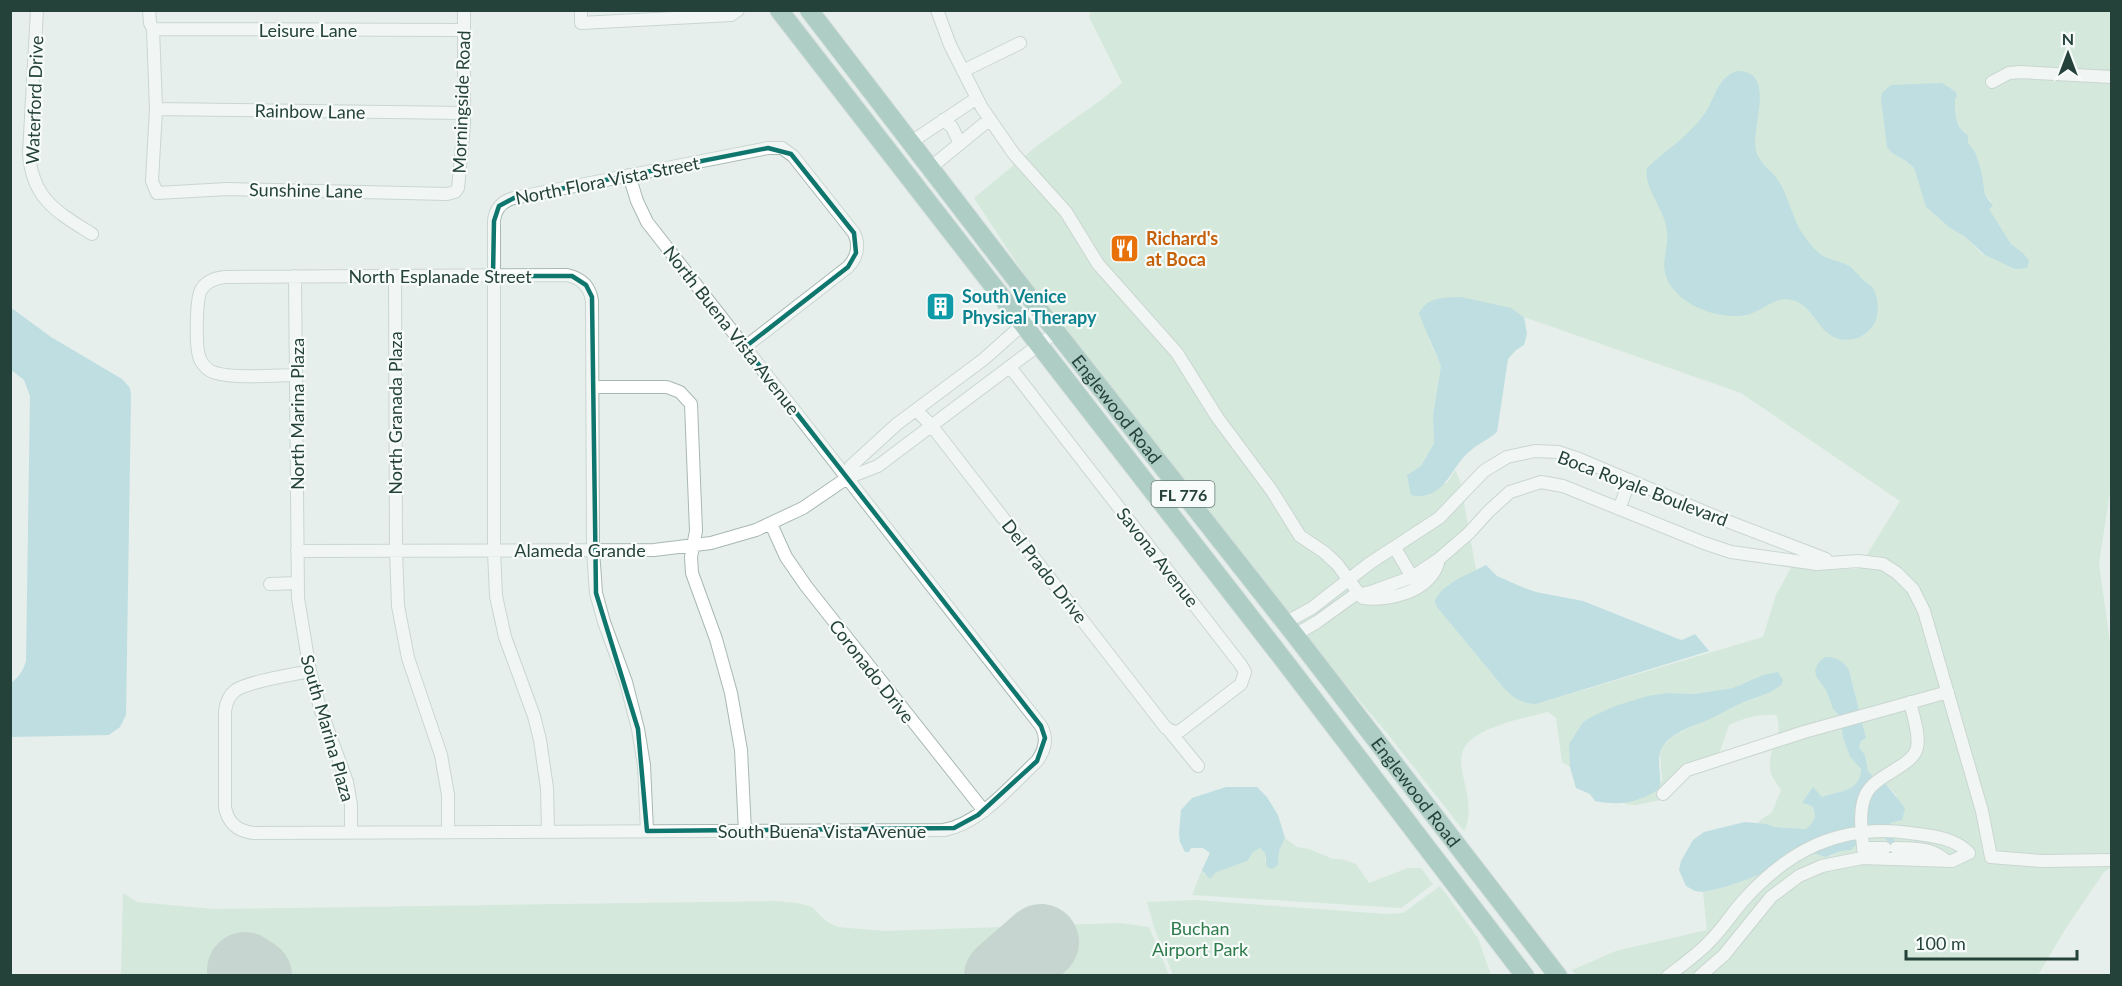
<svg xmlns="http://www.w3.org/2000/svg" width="2122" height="986" font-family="Lato,sans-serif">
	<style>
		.green { fill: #bfe0c8; fill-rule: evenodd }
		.water { fill: #8ec9d4 }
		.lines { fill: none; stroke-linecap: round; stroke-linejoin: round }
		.runway { stroke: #a2b6b0; stroke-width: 76 }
		.minor-casing { stroke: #a8b8b2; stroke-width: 14 }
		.primary-casing { stroke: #c2cac8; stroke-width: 20 }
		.minor { stroke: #fff; stroke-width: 12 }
		.primary { stroke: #6aa596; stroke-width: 18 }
		.marked { fill: none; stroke: #0f766e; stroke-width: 4.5; stroke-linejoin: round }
		.labels { text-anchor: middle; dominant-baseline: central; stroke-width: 4.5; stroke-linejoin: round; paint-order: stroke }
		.shield { fill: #f7fbf9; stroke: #637a73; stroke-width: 1.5 }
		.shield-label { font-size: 16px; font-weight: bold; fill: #24423a }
		.street-label { font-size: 18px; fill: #24423a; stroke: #f7fbf9 }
		.food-label { font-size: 18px; font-weight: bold; fill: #c56008; stroke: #f7fbf9; text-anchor: start }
		.culture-label { font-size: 18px; font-weight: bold; fill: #0d838f; stroke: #f7fbf9; text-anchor: start }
		.park-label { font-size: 18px; fill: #2d7a4b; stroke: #f7fbf9 }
	</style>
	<rect width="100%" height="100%" fill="#e6efeb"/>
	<path class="green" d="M 1091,11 L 2111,11 L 2112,346 L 2109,347 L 2112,354 L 2112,478 L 2099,564 L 2112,657 L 2112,828 L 2110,868 L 2104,872 L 2066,928 L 2038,975 L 1576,975 L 1572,970 L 1616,951 L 1707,930 L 1703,892 L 1725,887 L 1771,871 L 1805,855 L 1816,854 L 1831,856 L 1841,851 L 1851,850 L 1859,836 L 1878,835 L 1895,838 L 1889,823 L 1902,820 L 1896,795 L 1885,783 L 1878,782 L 1868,771 L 1865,755 L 1859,747 L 1861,741 L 1866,738 L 1849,670 L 1817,678 L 1826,690 L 1833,709 L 1840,716 L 1843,738 L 1850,757 L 1861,769 C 1860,792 1841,790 1822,797 L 1819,794 L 1802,803 L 1812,806 C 1818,816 1814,822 1806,829 L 1775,827 L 1757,823 L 1772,812 L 1781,790 C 1777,784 1770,775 1770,768 C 1768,748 1785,734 1776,715 C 1758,714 1744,718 1729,725 L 1720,751 L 1660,800 L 1636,805 L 1624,804 L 1662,781 L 1660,754 L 1662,748 L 1673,736 L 1736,705 L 1762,696 L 1768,691 L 1763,675 L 1733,688 L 1694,694 L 1667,693 L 1616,706 L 1591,717 L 1583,722 L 1569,744 L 1570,767 L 1562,762 L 1556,718 L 1548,712 C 1527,717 1468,728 1462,753 C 1459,765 1465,782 1467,794 C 1469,807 1470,820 1464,831 L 1387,733 L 1300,631 L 1051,315 L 974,198 L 1038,145 L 1101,100 L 1122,83 L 1089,17 ZM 1882,93 L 1955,99 C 1955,114 1955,126 1968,135 L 1968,143 L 1975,152 L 1985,195 L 1991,201 L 1989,209 L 2011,244 L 2023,253 L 2028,261 L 2027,268 L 1982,254 L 1964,236 L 1950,228 L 1926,207 L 1914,168 L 1906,161 L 1892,153 L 1887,147 ZM 1511,308 L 1524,317 L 1741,393 L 1900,501 L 1858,569 L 1815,570 L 1792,566 L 1776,595 L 1763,637 L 1536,704 L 1503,687 L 1436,606 L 1442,590 L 1476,570 L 1460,481 L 1455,470 L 1447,483 L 1407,475 L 1421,466 L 1434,443 L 1433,415 L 1441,366 L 1429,340 Z
		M 1285,838 L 1297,847 L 1309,849 L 1333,859 L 1341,859 L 1356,864 L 1369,883 L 1408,868 L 1421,868 L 1433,884 L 1401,908 L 1192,895 L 1202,870 L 1205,875 L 1246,861 L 1253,852 L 1260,848 L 1265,853 L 1265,861 L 1278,865 L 1279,851 Z
		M 1440,886 L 1478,938 L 1491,975 L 1173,975 L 1154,927 L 1147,902 L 1196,900 L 1385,914 L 1403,913 Z
		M 123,893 L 137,902 L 213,909 L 773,901 L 798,903 L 812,907 L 826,921 L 838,927 L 883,931 L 1120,923 L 1149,927 L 1169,975 L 121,975 Z"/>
	<path class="water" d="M 1737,71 C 1778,71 1750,128 1756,151 C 1758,158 1764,165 1769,170 C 1789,187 1789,216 1805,237 C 1809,243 1814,249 1820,254 C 1828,260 1836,260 1845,264 C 1853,267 1856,273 1862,279 C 1865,282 1869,284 1872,287 C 1879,296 1879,313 1875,322 C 1871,330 1863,337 1854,339 C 1819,346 1818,306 1792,300 C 1774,296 1762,312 1746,315 C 1718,321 1670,302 1665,272 C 1662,259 1669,245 1667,231 C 1665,209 1643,188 1647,168 C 1667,149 1692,134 1707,110 C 1716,94 1719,77 1737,71 Z
		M 1942,83 L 1956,92 L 1957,96 L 1955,99 C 1955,114 1955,127 1968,135 L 1968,143 L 1975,152 L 1981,170 L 1985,195 L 1993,206 L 1989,209 L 2011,244 L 2023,253 L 2029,261 L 2027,268 L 2015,269 L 1985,255 L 1964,236 L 1950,228 L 1926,207 L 1914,168 L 1906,161 L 1892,153 L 1887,147 L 1881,98 L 1882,93 L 1891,85 Z
		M 1461,297 L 1511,308 L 1524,317 L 1527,334 L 1524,345 L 1516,350 L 1508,359 L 1497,432 C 1489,439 1478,444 1470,451 C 1450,467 1445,502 1411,495 L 1407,475 L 1421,466 L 1434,443 L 1433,415 L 1441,366 L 1419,314 C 1427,296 1444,298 1461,297 Z
		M 10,307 L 51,337 L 122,379 L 130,388 L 131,395 L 126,715 L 120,727 L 109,735 L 11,737 L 11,683 C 19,677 23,671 26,661 L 30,396 L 24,380 L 11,370 Z
		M 1486,565 L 1497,576 L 1522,587 L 1536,592 L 1583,601 L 1676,638 L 1682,640 L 1695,634 L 1709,651 L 1536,704 C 1521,703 1513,698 1503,687 L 1436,606 L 1435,600 L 1442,590 L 1456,580 Z
		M 1825,657 C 1837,657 1843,661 1849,670 L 1866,738 L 1861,741 L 1859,747 L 1865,755 L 1868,771 L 1878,782 L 1885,783 L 1905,808 L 1902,820 L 1890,823 L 1895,838 L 1893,844 L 1888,842 L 1885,838 L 1866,834 L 1851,850 L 1841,851 L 1826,857 L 1816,854 L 1805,855 L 1771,871 L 1725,887 L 1703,892 L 1695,891 L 1686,886 L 1679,870 L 1681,861 L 1693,840 L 1704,832 L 1745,822 L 1766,824 L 1775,827 L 1806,829 C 1814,822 1818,816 1812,806 L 1802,803 L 1813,787 L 1822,797 C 1841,790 1860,792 1861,769 L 1850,757 L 1843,738 L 1840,716 L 1833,709 L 1826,690 L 1817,678 L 1815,671 L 1818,663 Z
		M 1778,672 L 1783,680 L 1782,684 C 1770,695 1752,698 1737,705 C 1728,709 1721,714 1712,718 C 1695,726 1672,731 1662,748 C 1655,759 1663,777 1659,789 C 1637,803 1621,806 1595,801 L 1590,794 L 1576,788 L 1570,767 L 1569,744 L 1583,722 L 1591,717 L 1615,706 L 1648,696 L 1667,693 L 1694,694 L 1733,688 L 1763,675 Z
		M 1226,787 L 1257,787 L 1267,797 L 1278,815 L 1285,838 L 1279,851 L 1278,865 L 1272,869 L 1267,867 L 1265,853 L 1260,848 L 1253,852 L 1247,861 L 1216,872 L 1210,879 L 1202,870 L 1210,853 L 1203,848 L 1191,848 L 1189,852 L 1185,852 L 1180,842 L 1179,833 L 1181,810 L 1192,798 Z"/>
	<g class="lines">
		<path class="runway" d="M 245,970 L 254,976
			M 1002,976 L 1041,942"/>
		<defs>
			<path id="minor" d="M 37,10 L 29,153 C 32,199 57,212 92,234
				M 149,10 L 150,23 L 153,29 L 156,109 L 152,181 L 157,193 L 227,189 L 447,194 L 455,192 L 458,188 L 464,125 L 464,10
				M 581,10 L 581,23 L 731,15 L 738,10
				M 937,10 L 950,45 L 982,108 L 1014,154 L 1066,212 L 1098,264 L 1177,353 L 1217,417 L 1272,491 L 1300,536 L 1324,552 L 1337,564 L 1360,595
				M 153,29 L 463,30
				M 963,71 L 1020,43
				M 1992,82 L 2009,73 L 2020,72 L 2112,77
				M 156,109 L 464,113
				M 943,120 L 952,127 L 960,144
				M 911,142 L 977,98
				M 930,168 L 990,119
				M 295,276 L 298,598 L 310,671 L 320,708 L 347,782 L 351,805 L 351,832
				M 395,276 L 396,551 L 398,606 L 408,658 L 441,755 L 448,795 L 448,832
				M 296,375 C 276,375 224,380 209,370 C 205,367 202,364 200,359 C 195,348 196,300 201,290 C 206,281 215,278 225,277 L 567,275 C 581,278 590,286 592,301 L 593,550 L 596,593 L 604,622 L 626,682 L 638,729 L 644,765 L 647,831
				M 593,387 L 667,387 L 680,392 L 691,404 L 696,531 L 691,557 L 692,573 L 716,639 L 731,693 L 741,750 L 745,831
				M 916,410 L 931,425 L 1166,728 L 1174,732 L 1180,731 L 1241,684 L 1245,672 L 1241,665 L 1010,367
				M 847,478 L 851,466 L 897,424 L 984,359 L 1039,310
				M 1619,509 L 1630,480
				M 771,524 L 786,557 L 806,586 L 984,811
				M 1395,548 L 1412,577
				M 297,551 L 654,550 L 711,543 L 756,530 L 803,508 L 847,478 L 878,466 L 1056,332
				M 270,584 L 298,583
				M 1363,598 C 1386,601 1420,594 1434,572 C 1436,569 1438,563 1439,559
				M 1285,623 L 1312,608 L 1370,563 L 1439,518 L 1484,471 L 1507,457 L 1535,451 L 1558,452 L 1579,459 L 1719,518 L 1826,559
				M 1295,635 L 1317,622 L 1353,596 L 1374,591 L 1412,577 L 1439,559 L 1469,533 L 1489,511 L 1510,492 L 1541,482 L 1563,486 L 1704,543 L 1731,552 L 1817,564 L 1858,561 L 1883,564 L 1897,573 L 1913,589 L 1924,611 L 1982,811 L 1991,857 L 2042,861 L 2112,860
				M 310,671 C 292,675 250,681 236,690 C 229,695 226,703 225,711 L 225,807 C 228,823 237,831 253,833 L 944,830 C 981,823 1010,786 1037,761 C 1045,750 1048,738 1041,726 L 647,222 L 637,201 L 629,175
				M 1167,728 L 1198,766
				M 1663,794 L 1687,770 L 1804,732 L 1948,692
				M 548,832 L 547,788 L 540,740 L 534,716 L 505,637 L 496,596 L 494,551 L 494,221 C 495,209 502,201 514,198 L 768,148 L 782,148 L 793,156 L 854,233 C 860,245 857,258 848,267 L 745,347
				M 1863,848 L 1885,848
				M 1896,848 C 1915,849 1932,847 1946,861
				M 1864,858 C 1863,839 1857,812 1866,794 C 1876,774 1912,767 1917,748 C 1920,734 1913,716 1910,702
				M 1668,976 C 1682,965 1698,954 1710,941 C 1722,929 1731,915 1742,902 C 1788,850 1841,823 1910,833 C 1931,836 1954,837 1969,853 L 1952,861 L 1862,858 L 1822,866 L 1799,876 L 1771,897 L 1724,955 L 1700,976"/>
			<g id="primary">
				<path d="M 779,10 L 1286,663 L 1525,976"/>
				<path id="s1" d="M 809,10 L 1047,320 L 1295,635 L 1558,976"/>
			</g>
		</defs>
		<use href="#minor" class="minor-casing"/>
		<use href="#primary" class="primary-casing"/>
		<use href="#minor" class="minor"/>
		<use href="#primary" class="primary"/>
	</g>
	<path d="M0 0H2122V986H0ZM 768,148 L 791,154 L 854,233 L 856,253 L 848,267 L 745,347 L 1041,726 L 1045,738 L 1037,761 L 978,815 L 954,828 L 647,831 L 638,729 L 596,593 L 592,297 L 586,285 L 572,276 L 493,276 L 494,221 L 499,206 L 514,198 Z" fill="#e6efeb" fill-opacity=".55" fill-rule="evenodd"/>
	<path class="marked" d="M 768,148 L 791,154 L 854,233 L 856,253 L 848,267 L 745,347 L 1041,726 L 1045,738 L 1037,761 L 978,815 L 954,828 L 647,831 L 638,729 L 596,593 L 592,297 L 586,285 L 572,276 L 493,276 L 494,221 L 499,206 L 514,198 Z"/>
	<defs>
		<symbol id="restaurant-square" viewBox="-11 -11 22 22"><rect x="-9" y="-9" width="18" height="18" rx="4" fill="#e8710a" stroke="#f7fbf9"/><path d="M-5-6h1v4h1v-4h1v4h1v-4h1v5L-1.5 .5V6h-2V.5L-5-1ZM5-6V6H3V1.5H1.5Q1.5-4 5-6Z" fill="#fff"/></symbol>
		<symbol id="building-square" viewBox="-11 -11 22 22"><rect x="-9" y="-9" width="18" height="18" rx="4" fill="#0f9aa8" stroke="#f7fbf9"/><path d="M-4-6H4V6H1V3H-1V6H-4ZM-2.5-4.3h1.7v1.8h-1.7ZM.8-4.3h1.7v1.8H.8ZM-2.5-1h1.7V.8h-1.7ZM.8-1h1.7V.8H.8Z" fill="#fff"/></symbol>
	</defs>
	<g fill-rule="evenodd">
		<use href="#restaurant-square" x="1108" y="232" width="33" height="33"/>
		<use href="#building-square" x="924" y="290" width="33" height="33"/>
	</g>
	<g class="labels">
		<rect class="shield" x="1151.5" y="481" width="63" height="26" rx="4.5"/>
		<g class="shield-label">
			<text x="1183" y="494">FL 776</text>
		</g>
		<g class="street-label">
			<text x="308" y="30">Leisure Lane</text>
			<text transform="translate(34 100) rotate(-88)">Waterford Drive</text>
			<text transform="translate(461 102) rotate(-88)">Morningside Road</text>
			<text transform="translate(310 111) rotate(1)">Rainbow Lane</text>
			<text transform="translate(607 180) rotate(-11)">North Flora Vista Street</text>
			<text transform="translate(306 190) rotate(1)">Sunshine Lane</text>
			<text x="440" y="276">North Esplanade Street</text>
			<text transform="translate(732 330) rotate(52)">North Buena Vista Avenue</text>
			<text stroke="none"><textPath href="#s1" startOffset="504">Englewood Road</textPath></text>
			<text transform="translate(395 413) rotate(-90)">North Granada Plaza</text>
			<text transform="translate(297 414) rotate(-90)">North Marina Plaza</text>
			<text transform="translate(1643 488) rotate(21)">Boca Royale Boulevard</text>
			<text x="580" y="550">Alameda Grande</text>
			<text transform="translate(1158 557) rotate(52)">Savona Avenue</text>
			<text transform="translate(1045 571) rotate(52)">Del Prado Drive</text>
			<text transform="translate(872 671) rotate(52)">Coronado Drive</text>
			<text transform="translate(328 728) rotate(74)">South Marina Plaza</text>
			<text stroke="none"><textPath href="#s1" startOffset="990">Englewood Road</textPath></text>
			<text x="822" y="831">South Buena Vista Avenue</text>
		</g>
		<g class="food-label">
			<text x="1146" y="238">Richard's<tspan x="1146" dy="21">at Boca</tspan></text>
		</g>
		<g class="culture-label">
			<text x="962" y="296">South Venice<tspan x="962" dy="21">Physical Therapy</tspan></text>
		</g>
		<g class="park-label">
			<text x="1200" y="928">Buchan<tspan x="1200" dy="21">Airport Park</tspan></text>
		</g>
	</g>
	<rect width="2122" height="986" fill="none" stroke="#24423a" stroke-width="24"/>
	<g transform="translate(2068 54)" stroke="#f7fbf9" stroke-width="4.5" paint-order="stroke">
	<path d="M0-4.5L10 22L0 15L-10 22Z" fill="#24423a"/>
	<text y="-9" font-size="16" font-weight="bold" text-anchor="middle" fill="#24423a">N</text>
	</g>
	<path d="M1906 950v9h171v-9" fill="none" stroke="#24423a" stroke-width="3"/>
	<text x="1915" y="950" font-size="18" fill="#24423a" stroke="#f7fbf9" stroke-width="4.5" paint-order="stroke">100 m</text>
</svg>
